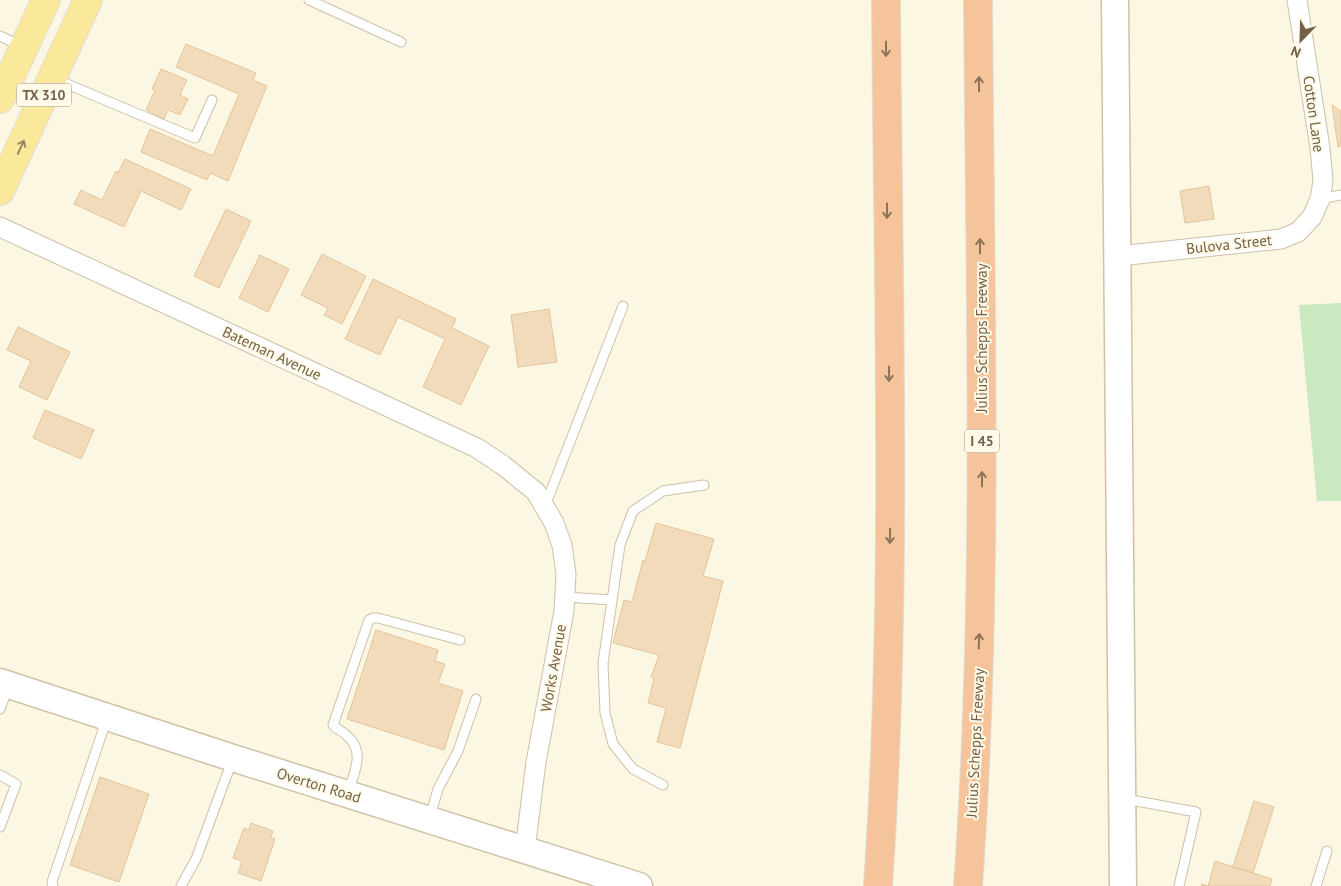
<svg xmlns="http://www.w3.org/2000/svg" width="1341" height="886" font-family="'PT Sans',sans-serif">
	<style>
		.green { fill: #cae9c1 }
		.building { fill: #f1dbba; stroke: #e3c59b }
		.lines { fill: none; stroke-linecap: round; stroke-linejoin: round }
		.lane-casing { stroke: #cdc0a9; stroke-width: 11 }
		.street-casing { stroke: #cdc0a9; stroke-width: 21 }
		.secondary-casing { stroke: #d0c1a7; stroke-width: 29 }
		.primary-casing { stroke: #e0dcd7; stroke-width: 30 }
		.highway-casing { stroke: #e0dcd7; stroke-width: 30 }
		.lane { stroke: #fff; stroke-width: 9 }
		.street { stroke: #fff; stroke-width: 19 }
		.secondary { stroke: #fff; stroke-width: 26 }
		.primary { stroke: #fae99b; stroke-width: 28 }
		.highway { stroke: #f5c49a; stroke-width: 28 }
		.oneway { stroke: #8d7459 }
		.oneway2 { stroke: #9c8962 }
		.labels { text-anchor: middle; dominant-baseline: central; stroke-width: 4; stroke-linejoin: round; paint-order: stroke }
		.shield { fill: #fffae8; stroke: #9d8e79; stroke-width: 1 }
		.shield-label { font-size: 14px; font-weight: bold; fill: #736049 }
		.street-label { font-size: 15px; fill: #736049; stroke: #fffae8 }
	</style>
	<rect width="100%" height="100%" fill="#fcf7e2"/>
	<path class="green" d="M 1341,303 L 1341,501 L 1317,501 L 1299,305 Z"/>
	<path class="building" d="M 186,44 L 256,73 L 253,80 L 267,86 L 228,181 L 210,173 L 207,180 L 141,152 L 150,129 L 213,156 L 239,94 L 176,67 Z
		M 161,69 L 187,80 L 180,95 L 188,99 L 180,115 L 168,110 L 164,119 L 146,110 L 155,90 L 152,89 Z
		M 1332,105 L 1341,111 L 1341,146 L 1338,147 Z
		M 125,159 L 191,189 L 181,210 L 141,191 L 124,227 L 74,204 L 81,190 L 102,200 L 116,171 L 118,173 Z
		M 1209,186 L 1214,219 L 1185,223 L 1180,191 Z
		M 226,209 L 251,221 L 219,288 L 194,276 Z
		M 322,254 L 366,276 L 342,324 L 324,315 L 328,308 L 301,295 Z
		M 260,255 L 289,269 L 268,312 L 239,298 Z
		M 373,279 L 456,319 L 452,328 L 489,346 L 461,405 L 423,387 L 445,339 L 398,317 L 380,355 L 345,339 Z
		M 549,309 L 557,362 L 518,367 L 511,315 Z
		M 18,327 L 70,352 L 47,400 L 19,387 L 31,361 L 7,350 Z
		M 45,410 L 94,430 L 81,459 L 33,438 Z
		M 656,523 L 714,539 L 703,576 L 723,581 L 680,748 L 657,742 L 666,708 L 648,703 L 654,678 L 651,677 L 659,655 L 613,643 L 624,600 L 632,602 L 643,560 L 645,561 Z
		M 376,630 L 438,650 L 435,661 L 445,664 L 438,683 L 463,691 L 444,750 L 347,719 Z
		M 100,777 L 149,794 L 119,882 L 70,865 Z
		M 1254,801 L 1274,807 L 1253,873 L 1233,867 Z
		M 251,823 L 273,831 L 271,837 L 275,839 L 261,881 L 238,873 L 242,861 L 233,858 L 244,828 L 249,830 Z
		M 1215,861 L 1272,879 L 1270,886 L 1201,886 L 1202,884 L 1208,886 Z"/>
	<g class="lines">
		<defs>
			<path id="lane" d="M 309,0 L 401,42
				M 0,36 L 21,46
				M 55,79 L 195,138 L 212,100
				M 1320,199 L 1341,195
				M 545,506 L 623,306
				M 565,597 L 612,600
				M 0,709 L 8,688
				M 0,775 L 16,784 L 0,827
				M 663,785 L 633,769 L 613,744 L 605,713 L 603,663 L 620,545 L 633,511 L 663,491 L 704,485
				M 348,792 C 355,771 366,750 345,734 C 341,730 336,729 333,725 L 369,620 L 373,618 L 378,618 L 460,640
				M 1126,799 L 1196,812 L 1179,886
				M 430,817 L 438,789 L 458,751 L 476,699
				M 53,886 L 52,882 L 107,718
				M 181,886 L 196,859 L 232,761
				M 1316,886 L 1327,851"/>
			<path id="street" d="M 0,227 L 477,448 L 504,466 L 536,492 L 554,523 L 562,545 L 566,574 L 564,611 L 536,762 L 525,850
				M 1118,256 L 1281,239 L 1298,232 L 1312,217 L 1320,199 L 1323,181 L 1320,148 L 1297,0"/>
			<path id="secondary" d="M 1115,0 L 1123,886
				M 0,682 L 233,758 L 639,886"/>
			<path id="primary" d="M 0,99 L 46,0
				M 0,191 L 88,0"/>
			<path id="highway" d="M 878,886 C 898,591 888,295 886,0
				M 968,886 C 989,591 980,295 978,0"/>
		</defs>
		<use href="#lane" class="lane-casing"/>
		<use href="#street" class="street-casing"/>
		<use href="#secondary" class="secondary-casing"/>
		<use href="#primary" class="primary-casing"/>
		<use href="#highway" class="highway-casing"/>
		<use href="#lane" class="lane"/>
		<use href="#street" class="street"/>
		<use href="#secondary" class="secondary"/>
		<use href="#primary" class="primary"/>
		<use href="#highway" class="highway"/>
	</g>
	<defs><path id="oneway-shaft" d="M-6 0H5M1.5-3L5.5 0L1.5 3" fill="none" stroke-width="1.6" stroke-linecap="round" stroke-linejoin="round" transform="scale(1.25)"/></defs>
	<g class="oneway">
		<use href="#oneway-shaft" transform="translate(886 49) rotate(90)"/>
		<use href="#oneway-shaft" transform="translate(979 84) rotate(-90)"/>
		<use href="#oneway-shaft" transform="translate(887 211) rotate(90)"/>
		<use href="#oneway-shaft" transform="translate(980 246) rotate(-90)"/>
		<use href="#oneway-shaft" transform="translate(889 374) rotate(90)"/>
		<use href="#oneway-shaft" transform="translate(982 479) rotate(-90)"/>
		<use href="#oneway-shaft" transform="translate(890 536) rotate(91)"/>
		<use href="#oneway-shaft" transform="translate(979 641) rotate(-88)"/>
	</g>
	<use class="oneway2" href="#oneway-shaft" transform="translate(21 147) rotate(-65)"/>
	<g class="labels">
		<g class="shield">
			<rect x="16.5" y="83.5" width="55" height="23" rx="4"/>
			<rect x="964.5" y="429.5" width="35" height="23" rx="4"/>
		</g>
		<g class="shield-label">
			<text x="44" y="95">TX 310</text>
			<text x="982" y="441">I 45</text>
		</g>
		<g class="street-label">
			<text transform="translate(1314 114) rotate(82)">Cotton Lane</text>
			<text transform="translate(1229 244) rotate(-6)">Bulova Street</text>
			<text transform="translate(981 338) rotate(-90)">Julius Schepps Freeway</text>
			<text transform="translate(272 353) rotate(25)">Bateman Avenue</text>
			<text transform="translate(553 668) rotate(-80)">Works Avenue</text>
			<text transform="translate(975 743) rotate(-87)">Julius Schepps Freeway</text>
			<text transform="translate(319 785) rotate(17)">Overton Road</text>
		</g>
	</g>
	<g transform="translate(1301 40) rotate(203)" stroke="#fffae8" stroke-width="4" paint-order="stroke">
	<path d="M0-4L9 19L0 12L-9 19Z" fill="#736049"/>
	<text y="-8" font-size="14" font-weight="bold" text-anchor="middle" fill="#736049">N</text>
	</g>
</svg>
